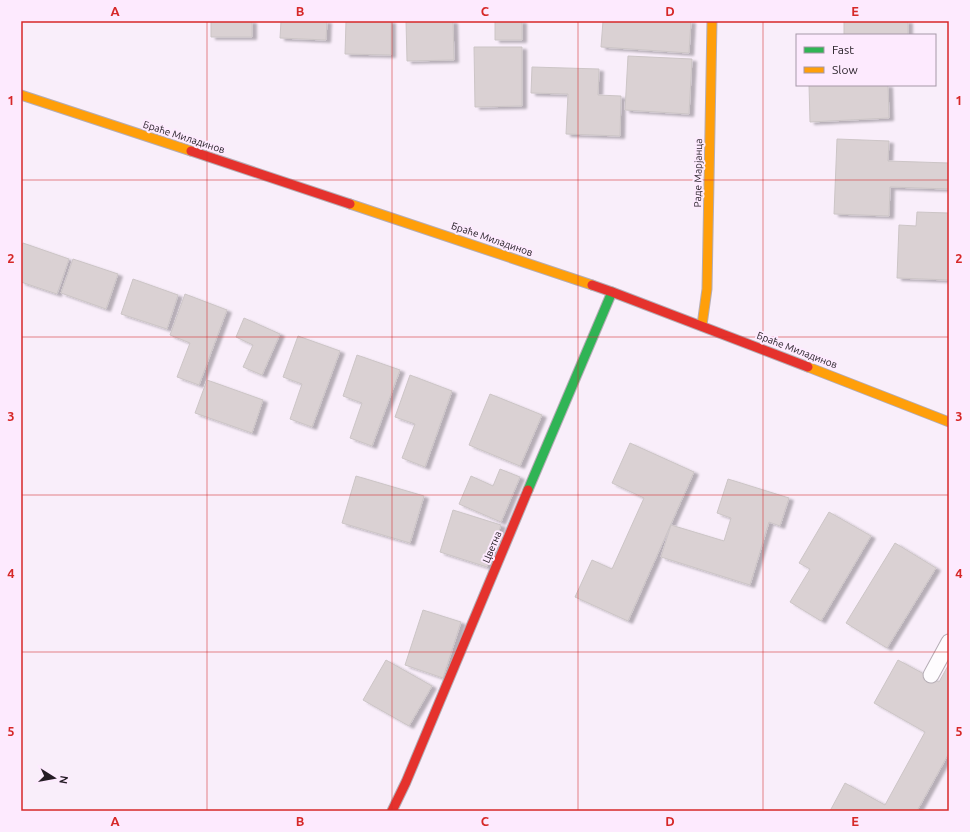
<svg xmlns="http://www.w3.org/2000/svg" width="970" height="832" font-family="Ubuntu,sans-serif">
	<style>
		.building { fill: #dad1d3; stroke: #ccc5c6; filter: url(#shadow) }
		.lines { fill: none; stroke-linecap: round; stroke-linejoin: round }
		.lane-casing { stroke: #b5adb5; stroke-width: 17 }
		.fast-casing { stroke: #b5adb5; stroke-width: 11 }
		.slow-casing { stroke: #b5adb5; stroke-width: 11 }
		.jam-casing { stroke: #b5adb5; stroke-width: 11 }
		.lane { stroke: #fefcfe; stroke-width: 15 }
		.fast { stroke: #30b455; stroke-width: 9 }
		.slow { stroke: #ff9f0a; stroke-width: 9 }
		.jam { stroke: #e5322d; stroke-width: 9 }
		.grid { fill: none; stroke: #d62828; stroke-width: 1; stroke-opacity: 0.55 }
		.labels { text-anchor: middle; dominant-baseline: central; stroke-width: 4; stroke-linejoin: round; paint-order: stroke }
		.street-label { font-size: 10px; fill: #241d24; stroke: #fdeafe }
		.neatline { fill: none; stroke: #d62828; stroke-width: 1.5 }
		.grid-label { font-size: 13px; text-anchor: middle; font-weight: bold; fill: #d62828 }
	</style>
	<defs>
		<filter id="shadow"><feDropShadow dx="4.5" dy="2.5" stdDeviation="1" flood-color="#0004"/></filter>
	</defs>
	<rect width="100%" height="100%" fill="#f9eefa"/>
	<path class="building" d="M 211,21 L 252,21 L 252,37 L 211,37 Z
		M 281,21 L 327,21 L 326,40 L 280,38 Z
		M 346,21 L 391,21 L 391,55 L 345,54 Z
		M 406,21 L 453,21 L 454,60 L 407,61 Z
		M 495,21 L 522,21 L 522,40 L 495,40 Z
		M 603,21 L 691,21 L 689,53 L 601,47 Z
		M 844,21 L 908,21 L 908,35 L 844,35 Z
		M 474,47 L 522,47 L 522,106 L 475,107 Z
		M 628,56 L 692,59 L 689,114 L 625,110 Z
		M 532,67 L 599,69 L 598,95 L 621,96 L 620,136 L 566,134 L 568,94 L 531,93 Z
		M 809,85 L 888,85 L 889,118 L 810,122 Z
		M 837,139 L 889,141 L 888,161 L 949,163 L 949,189 L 890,187 L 889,216 L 834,214 Z
		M 917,212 L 949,213 L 949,280 L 897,278 L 899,225 L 916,226 Z
		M 23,243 L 69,259 L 57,294 L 21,282 L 21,249 Z
		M 73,259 L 118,274 L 106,309 L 61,293 Z
		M 133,279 L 178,295 L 167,329 L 121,314 Z
		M 185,294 L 227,310 L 199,385 L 177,377 L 190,343 L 170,335 Z
		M 244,318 L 280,334 L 262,375 L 243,367 L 253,345 L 236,337 Z
		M 298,336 L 340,351 L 312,427 L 290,419 L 302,384 L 283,377 Z
		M 357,355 L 400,370 L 372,446 L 350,438 L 362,403 L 343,396 Z
		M 410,375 L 452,391 L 425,467 L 402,458 L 415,424 L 395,417 Z
		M 207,380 L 263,400 L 252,433 L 195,413 Z
		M 490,394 L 542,415 L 520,466 L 469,445 Z
		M 630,443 L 694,472 L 628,621 L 575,597 L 592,560 L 612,569 L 644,498 L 612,483 Z
		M 500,469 L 520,477 L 501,522 L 459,504 L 471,476 L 493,486 Z
		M 356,476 L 424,496 L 410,543 L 342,523 Z
		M 728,479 L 789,498 L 780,526 L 769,522 L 750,585 L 661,557 L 671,525 L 724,541 L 731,518 L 717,513 Z
		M 453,510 L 501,525 L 487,567 L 440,552 Z
		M 829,512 L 871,536 L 821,621 L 790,602 L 810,569 L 799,563 Z
		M 895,543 L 936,568 L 887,648 L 846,623 Z
		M 423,610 L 461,622 L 443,678 L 405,665 Z
		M 386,660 L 432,686 L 409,726 L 363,700 Z
		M 898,660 L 939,682 L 949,664 L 949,753 L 917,811 L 830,811 L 845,783 L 885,805 L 925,732 L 874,703 Z"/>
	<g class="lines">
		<defs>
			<path id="lane" d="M 931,675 L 949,642"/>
			<path id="fast" d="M 528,490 L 612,292"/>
			<path id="slow" d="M 21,95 L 191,151
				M 350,204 L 592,285
				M 702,325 L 707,289 L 712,21
				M 808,367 L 949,422"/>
			<path id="jam" d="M 191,151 L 350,204
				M 592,285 L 612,292 L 808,367
				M 392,811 L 406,782 L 528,490"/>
		</defs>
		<use href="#lane" class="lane-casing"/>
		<use href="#fast" class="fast-casing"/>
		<use href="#slow" class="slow-casing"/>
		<use href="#jam" class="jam-casing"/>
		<use href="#lane" class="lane"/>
		<use href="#fast" class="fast"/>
		<use href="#slow" class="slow"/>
		<use href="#jam" class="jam"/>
	</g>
	<path class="grid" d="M 207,21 L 207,811M 392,21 L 392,811M 578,21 L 578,811M 763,21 L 763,811M 21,180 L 949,180M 21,337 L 949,337M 21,495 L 949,495M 21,652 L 949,652"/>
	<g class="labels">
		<g class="street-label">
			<text transform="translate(184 137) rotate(18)">Браће Миладинов</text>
			<text transform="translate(698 173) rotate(-89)">Раде Марјанца</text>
			<text transform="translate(492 239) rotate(19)">Браће Миладинов</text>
			<text transform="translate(797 350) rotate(21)">Браће Миладинов</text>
			<text transform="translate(492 547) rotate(-67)">Цветна</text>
		</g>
	</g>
	<rect width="970" height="832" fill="none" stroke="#fdeafe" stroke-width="44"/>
	<rect x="796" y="34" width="140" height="52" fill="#fdeafe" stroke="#a698a7"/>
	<rect x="804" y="47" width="20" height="6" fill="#30b455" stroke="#a698a7"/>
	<text x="832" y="54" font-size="12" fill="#241d24">Fast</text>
	<rect x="804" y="67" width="20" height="6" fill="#ff9f0a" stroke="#a698a7"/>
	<text x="832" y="74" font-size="12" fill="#241d24">Slow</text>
	<g transform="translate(54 778) rotate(101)" stroke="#fdeafe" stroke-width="3" paint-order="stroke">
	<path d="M0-3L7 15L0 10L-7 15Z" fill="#241d24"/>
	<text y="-6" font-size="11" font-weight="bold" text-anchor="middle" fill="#241d24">N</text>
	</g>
	<rect x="22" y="22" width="926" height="788" class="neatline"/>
	<g class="grid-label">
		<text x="115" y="16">A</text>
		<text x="300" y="16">B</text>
		<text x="485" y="16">C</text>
		<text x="670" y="16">D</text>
		<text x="855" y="16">E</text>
		<text x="11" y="105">1</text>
		<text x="959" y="105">1</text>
		<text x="11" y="263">2</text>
		<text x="959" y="263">2</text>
		<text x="11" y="421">3</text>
		<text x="959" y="421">3</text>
		<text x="11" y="578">4</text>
		<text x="959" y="578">4</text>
		<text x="11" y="736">5</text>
		<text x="959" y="736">5</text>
		<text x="115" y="826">A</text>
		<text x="300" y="826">B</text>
		<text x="485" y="826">C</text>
		<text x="670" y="826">D</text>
		<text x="855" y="826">E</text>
	</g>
</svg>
